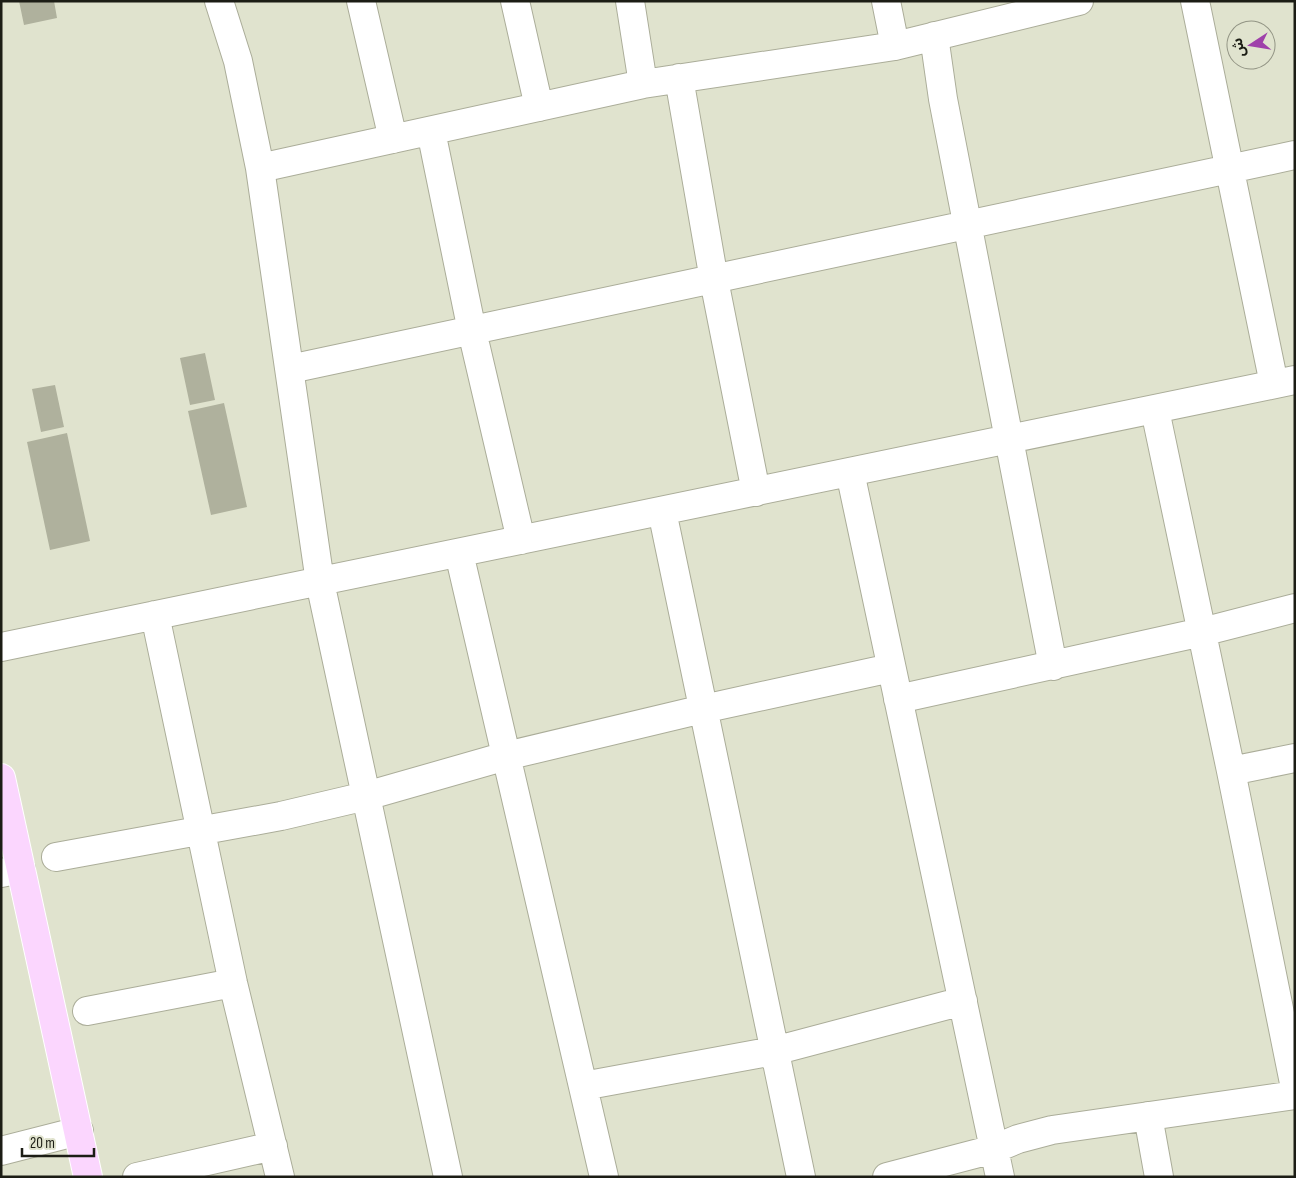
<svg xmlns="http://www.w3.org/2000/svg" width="1296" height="1178" font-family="'Sofia Sans Condensed','Noto Sans Arabic',sans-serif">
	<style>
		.building { fill: #afb19d }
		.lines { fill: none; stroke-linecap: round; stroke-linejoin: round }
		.minor-casing { stroke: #abad99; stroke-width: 30 }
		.major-casing { stroke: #fff; stroke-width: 30 }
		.minor { stroke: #fff; stroke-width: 28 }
		.major { stroke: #fbd6fe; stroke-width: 28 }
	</style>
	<rect width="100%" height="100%" fill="#e0e3ce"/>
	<path class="building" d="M 19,1 L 54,1 L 57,18 L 24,25 Z
		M 205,353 L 215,400 L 190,405 L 180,358 Z
		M 55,385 L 64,427 L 41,432 L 32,389 Z
		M 224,403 L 247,507 L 211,515 L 188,411 Z
		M 67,433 L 90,541 L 50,550 L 27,442 Z"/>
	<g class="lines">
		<defs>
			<path id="minor" d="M 219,1 L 238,61 L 260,168 L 320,582 L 448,1177
				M 361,1 L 393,139
				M 515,1 L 539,107
				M 630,1 L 643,84
				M 886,1 L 895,46
				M 1195,1 L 1274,384
				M 934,36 L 943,99 L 1053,666
				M 679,78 L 714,280 L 756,492
				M 431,131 L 472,331 L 521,540
				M 260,168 L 643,84 L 895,46 L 1079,1
				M 290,369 L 1295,155
				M 1155,410 L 1231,771 L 1295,1088
				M 850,472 L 1000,1177
				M 662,511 L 801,1177
				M 459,553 L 604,1177
				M 155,615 L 233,983 L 280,1177
				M 1,647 L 1295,380
				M 898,699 L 1202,632 L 1295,608
				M 1231,771 L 1295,758
				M 56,857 L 281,816 L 366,796 L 506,756 L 703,709 L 891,668
				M 1,873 L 21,869
				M 87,1011 L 233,983
				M 583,1086 L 774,1051 L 963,1001
				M 1148,1116 L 1159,1177
				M 1,1151 L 79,1131
				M 137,1177 L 273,1146
				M 887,1177 L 994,1149 L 1018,1139 L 1052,1130 L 1295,1095"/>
			<path id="major" d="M 1,778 L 88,1177"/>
		</defs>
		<use href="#minor" class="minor-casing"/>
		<use href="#major" class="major-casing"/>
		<use href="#minor" class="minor"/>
		<use href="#major" class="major"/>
	</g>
	<rect width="1296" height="1178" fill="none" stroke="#1c1d15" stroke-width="5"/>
	<g transform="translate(1251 45) rotate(258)"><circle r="24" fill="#e0e3ce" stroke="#929484"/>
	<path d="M0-4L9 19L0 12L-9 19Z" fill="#9f41aa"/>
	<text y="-8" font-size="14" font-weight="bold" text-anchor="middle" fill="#1c1d15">ش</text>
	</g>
	<path d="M22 1148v8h72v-8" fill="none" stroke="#1c1d15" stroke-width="2.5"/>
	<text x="30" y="1148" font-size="15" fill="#1c1d15" stroke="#e0e3ce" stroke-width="4" paint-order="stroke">20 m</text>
</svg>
